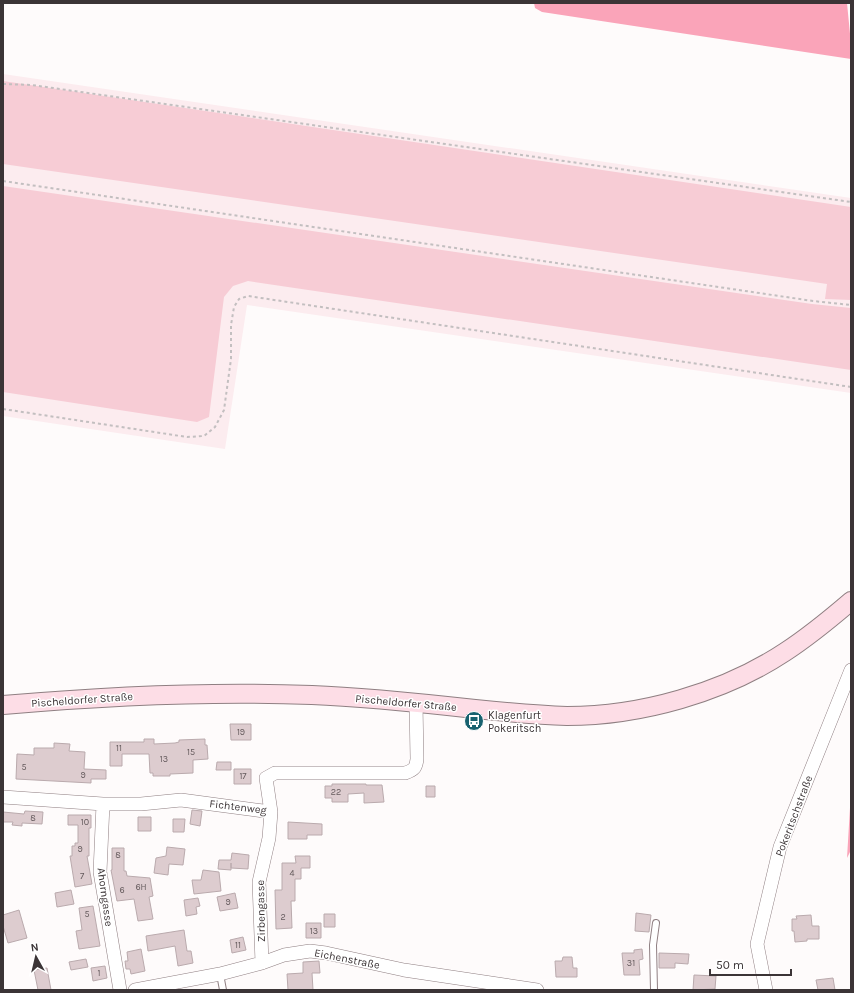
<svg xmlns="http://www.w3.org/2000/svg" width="854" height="993" font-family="Karla,sans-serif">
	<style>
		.built { fill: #fcecef }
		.green { fill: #f7ccd5 }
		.forest { fill: #faa4b9 }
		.building { fill: #ddcccf; stroke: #baaaad }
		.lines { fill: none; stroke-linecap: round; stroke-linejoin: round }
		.lane-casing { stroke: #8f7f82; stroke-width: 8 }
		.street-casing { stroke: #8f7f82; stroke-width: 14 }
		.secondary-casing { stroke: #8f7f82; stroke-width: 20 }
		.path { stroke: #c3bfc0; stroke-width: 2; stroke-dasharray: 3 3; stroke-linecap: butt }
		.lane { stroke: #fff; stroke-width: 6 }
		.street { stroke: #fff; stroke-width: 13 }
		.secondary { stroke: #fddde6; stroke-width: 18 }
		.labels { text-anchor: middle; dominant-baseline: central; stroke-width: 3; stroke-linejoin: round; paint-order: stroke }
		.number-label { font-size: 9px; fill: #645a5c }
		.street-label { font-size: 11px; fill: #3b3436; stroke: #fff }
		.poi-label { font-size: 11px; fill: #3b3436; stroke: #fff; text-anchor: start }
	</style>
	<rect width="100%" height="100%" fill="#fefbfb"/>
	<path class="built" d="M 3,74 L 851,198 L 851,393 L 247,305 L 225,449 L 3,416 Z"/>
	<path class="green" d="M 3,81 L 851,207 L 851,300 L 825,299 L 827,284 L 3,164 Z
		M 3,186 L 812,304 L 851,308 L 851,370 L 248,281 L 233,286 L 224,297 L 209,417 L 197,422 L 3,392 Z"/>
	<path class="forest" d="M 534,3 L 847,3 L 851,44 L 851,59 L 542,12 L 535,8 Z
		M 851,791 L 851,850 L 847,858 Z"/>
	<path class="building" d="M 230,724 L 251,724 L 251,740 L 231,740 Z
		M 144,739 L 154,739 L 154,744 L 175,743 L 179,742 L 179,740 L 205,739 L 205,745 L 207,745 L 208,759 L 193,760 L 193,773 L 170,774 L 170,776 L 153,776 L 153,773 L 150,773 L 149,754 L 122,754 L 122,766 L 110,766 L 110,742 L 144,742 Z
		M 54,743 L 70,744 L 69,751 L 85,752 L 84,769 L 106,770 L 106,779 L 91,779 L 91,783 L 16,779 L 17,754 L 34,755 L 34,748 L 54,748 Z
		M 217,762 L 231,762 L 231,770 L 216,770 Z
		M 234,769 L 251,769 L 251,784 L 234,784 Z
		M 332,784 L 366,784 L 366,785 L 382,785 L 384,802 L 364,803 L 364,793 L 348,794 L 348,802 L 332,802 L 332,798 L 325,798 L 325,786 L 332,786 Z
		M 426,786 L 435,786 L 435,797 L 426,797 Z
		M 192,810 L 202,811 L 200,826 L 190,824 Z
		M 25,811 L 43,812 L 42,824 L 22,823 L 22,826 L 12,825 L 13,822 L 3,822 L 3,812 L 24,814 Z
		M 68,815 L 91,815 L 91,828 L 89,828 L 89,856 L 87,856 L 92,884 L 75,887 L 70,856 L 72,856 L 72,846 L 75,846 L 75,843 L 78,843 L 78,825 L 68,825 Z
		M 138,817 L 151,817 L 151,831 L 138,831 Z
		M 173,819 L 185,819 L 184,832 L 173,832 Z
		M 288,822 L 322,824 L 322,835 L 307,835 L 307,839 L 288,839 Z
		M 167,847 L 185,849 L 183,865 L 169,864 L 168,875 L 154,873 L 156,858 L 166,856 Z
		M 112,848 L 124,848 L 124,871 L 126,871 L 127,876 L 150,878 L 153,896 L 149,897 L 153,919 L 138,921 L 134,899 L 117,901 L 111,870 L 112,870 Z
		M 232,853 L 249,855 L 248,869 L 231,868 L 231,863 L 231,870 L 218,869 L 219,860 L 231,860 Z
		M 295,856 L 310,856 L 310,868 L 301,868 L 301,879 L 295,879 L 295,901 L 291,901 L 292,928 L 276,929 L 275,890 L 282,890 L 282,863 L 296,863 Z
		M 203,870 L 219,872 L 221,891 L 194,894 L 192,880 L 201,880 Z
		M 71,890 L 74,904 L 57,907 L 55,893 Z
		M 235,893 L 238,908 L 220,911 L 217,897 Z
		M 198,898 L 200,906 L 196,907 L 197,914 L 186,916 L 184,900 Z
		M 93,906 L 100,946 L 79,949 L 76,931 L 82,930 L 79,908 Z
		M 19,910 L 27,938 L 8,943 L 3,926 L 3,915 Z
		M 636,913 L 651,915 L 649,932 L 635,931 Z
		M 324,914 L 335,914 L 335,927 L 324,927 Z
		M 811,915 L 812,926 L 819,926 L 819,939 L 807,939 L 807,941 L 795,942 L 794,931 L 792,931 L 792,919 L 797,919 L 796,916 Z
		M 306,923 L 321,923 L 321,938 L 306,938 Z
		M 184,930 L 187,951 L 191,951 L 193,963 L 178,966 L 175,946 L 148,951 L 146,936 Z
		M 243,937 L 246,950 L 232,953 L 230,940 Z
		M 141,949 L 145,971 L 131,974 L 130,969 L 126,969 L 125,961 L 128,961 L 127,952 Z
		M 642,949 L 643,959 L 639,960 L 640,975 L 624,975 L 622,953 L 634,953 L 634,950 Z
		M 659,953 L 689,954 L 688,964 L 675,963 L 675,968 L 659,968 Z
		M 563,957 L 572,957 L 573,968 L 577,968 L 577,977 L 556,977 L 555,961 L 562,961 Z
		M 86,959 L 88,967 L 71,970 L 69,962 Z
		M 319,961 L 320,973 L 312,973 L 313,990 L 288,990 L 287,974 L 303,973 L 303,962 Z
		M 105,966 L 107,978 L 93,981 L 91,968 Z
		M 47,968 L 51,990 L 38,990 L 34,970 Z
		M 694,975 L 716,976 L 715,989 L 693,990 Z
		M 833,978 L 835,990 L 818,990 L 816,980 Z"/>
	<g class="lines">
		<defs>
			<path id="lane" d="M 220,974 L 223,990
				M 654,990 L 653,945 L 656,923"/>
			<path id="street" d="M 3,797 L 103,804 L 141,804 L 181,800 L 271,812 L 266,778 L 275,773 L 405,773 C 414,770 416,768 417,759 L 416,703
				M 103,804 L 100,872 L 120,990
				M 262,963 L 259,882 L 269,838 L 271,812
				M 135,990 L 220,974 L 262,963 L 284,955 L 310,951 L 326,953 L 404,970 L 537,990
				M 766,990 L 757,944 L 780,847 L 851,670"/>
			<path id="secondary" d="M 3,705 C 106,696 209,691 312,695 C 366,697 421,703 475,709 C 505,712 536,715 567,716 C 640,716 723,693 785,652 C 808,637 830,619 851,601"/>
		</defs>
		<use href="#lane" class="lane-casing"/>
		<use href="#street" class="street-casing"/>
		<use href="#secondary" class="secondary-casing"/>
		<path class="path" d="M 3,84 L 32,85 L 851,202
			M 3,181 L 813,301 L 851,305
			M 3,409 L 187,437 L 204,436 L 215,427 L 224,410 L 231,359 L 231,325 L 234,307 L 239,299 L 248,296 L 851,387"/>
		<use href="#lane" class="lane"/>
		<use href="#street" class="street"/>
		<use href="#secondary" class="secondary"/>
	</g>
	<defs>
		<symbol id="bus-disc" viewBox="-11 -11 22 22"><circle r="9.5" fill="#18616f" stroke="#fff"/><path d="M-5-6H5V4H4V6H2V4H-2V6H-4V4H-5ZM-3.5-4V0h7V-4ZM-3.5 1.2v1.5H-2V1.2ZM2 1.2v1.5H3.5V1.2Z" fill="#fff"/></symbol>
	</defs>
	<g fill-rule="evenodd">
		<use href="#bus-disc" x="463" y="710" width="22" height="22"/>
	</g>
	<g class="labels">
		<g class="number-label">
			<text x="241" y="732">19</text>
			<text x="119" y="748">11</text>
			<text x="191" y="752">15</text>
			<text x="164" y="759">13</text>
			<text x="24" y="767">5</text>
			<text x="83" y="775">9</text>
			<text x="243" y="776">17</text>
			<text x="336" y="792">22</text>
			<text x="33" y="818">8</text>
			<text x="85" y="822">10</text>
			<text x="80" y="849">9</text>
			<text x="118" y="855">8</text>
			<text x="292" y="873">4</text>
			<text x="82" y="876">7</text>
			<text x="141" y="887">6H</text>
			<text x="122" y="890">6</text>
			<text x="228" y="902">9</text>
			<text x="87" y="914">5</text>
			<text x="283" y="917">2</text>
			<text x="314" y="931">13</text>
			<text x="238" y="945">11</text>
			<text x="631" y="963">31</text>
			<text x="99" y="973">1</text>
		</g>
		<g class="street-label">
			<text transform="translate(82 700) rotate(-4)">Pischeldorfer Straße</text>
			<text transform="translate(406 703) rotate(5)">Pischeldorfer Straße</text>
			<text transform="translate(238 807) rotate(7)">Fichtenweg</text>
			<text transform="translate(794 816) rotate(-69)">Pokeritschstraße</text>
			<text transform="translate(105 897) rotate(82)">Ahorngasse</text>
			<text transform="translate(261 911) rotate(-91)">Zirbengasse</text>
			<text transform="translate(347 959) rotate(11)">Eichenstraße</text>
		</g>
		<g class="poi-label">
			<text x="488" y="715">Klagenfurt<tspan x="488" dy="13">Pokeritsch</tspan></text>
		</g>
	</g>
	<rect width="854" height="993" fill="none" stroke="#3b3436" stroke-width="8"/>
	<g transform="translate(36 957) rotate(352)" stroke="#ffffff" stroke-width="3" paint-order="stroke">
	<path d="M0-3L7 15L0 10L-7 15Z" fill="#3b3436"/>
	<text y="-6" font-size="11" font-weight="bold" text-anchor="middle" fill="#3b3436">N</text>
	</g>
	<path d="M710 969v6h81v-6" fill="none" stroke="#3b3436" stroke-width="2"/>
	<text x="716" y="969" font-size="12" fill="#3b3436" stroke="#ffffff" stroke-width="3" paint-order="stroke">50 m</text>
</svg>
